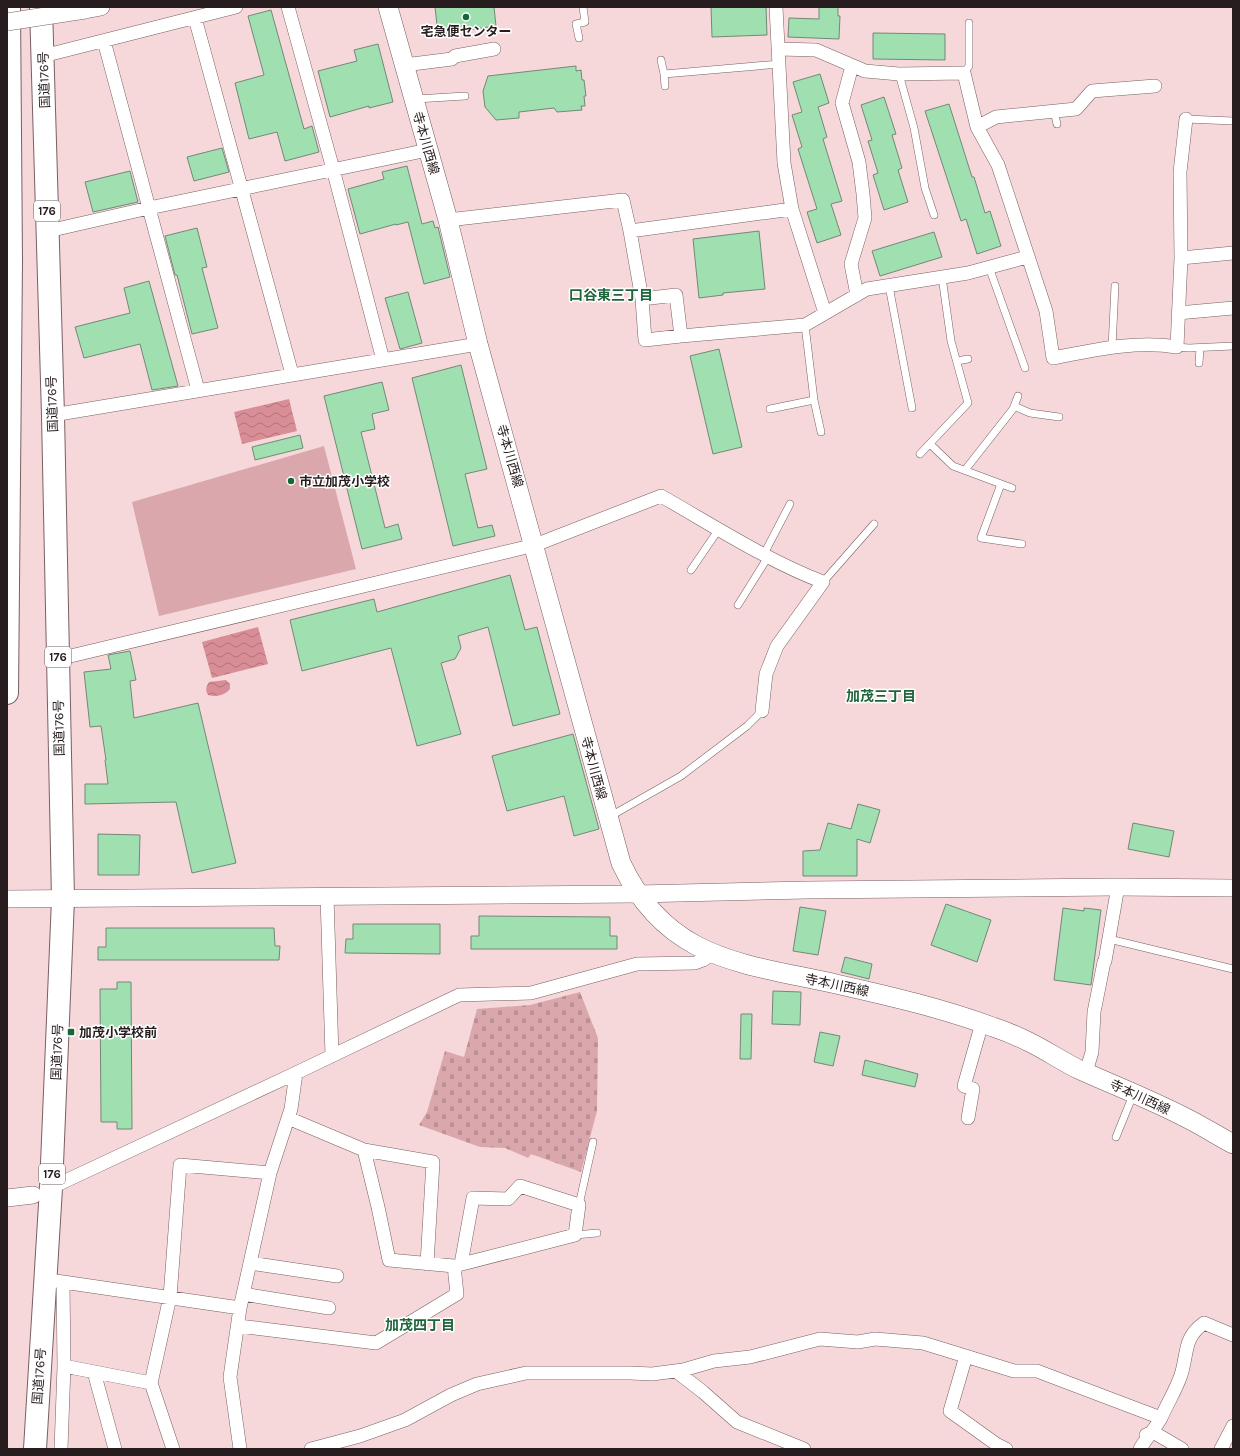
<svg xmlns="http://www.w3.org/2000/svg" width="1240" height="1456" font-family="Karla,'Noto Sans JP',sans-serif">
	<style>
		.cemetery { fill: url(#cemetery-stones) }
		.green { fill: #daa7ac }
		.water { fill: url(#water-waves) }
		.building { fill: #9fdfb0; stroke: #738878 }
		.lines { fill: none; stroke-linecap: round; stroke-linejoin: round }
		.service-casing { stroke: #795f62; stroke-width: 8 }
		.minor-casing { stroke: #795f62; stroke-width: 14 }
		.tertiary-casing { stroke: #795f62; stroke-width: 18 }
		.secondary-casing { stroke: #795f62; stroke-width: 20 }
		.trunk-casing { stroke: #795f62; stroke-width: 24 }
		.motorway-casing { stroke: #795f62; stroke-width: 24 }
		.service { stroke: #fff; stroke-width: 7 }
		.minor { stroke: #fff; stroke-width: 13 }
		.tertiary { stroke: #fff; stroke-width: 17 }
		.secondary { stroke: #fff; stroke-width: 19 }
		.trunk { stroke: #fff; stroke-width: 22 }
		.motorway { stroke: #fff; stroke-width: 22 }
		.tertiary-bridge-casing { stroke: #795f62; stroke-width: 18; stroke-linecap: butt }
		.tertiary-bridge { stroke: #fff; stroke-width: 17 }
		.poi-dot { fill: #156737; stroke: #fff; stroke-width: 1.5 }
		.labels { text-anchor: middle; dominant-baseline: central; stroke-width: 3; stroke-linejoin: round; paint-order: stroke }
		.shield { fill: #fff; stroke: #686162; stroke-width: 1 }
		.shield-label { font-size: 12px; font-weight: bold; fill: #281d1e }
		.poi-label { font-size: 13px; font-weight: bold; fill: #281d1e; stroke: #fff; text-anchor: start }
		.street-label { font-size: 13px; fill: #281d1e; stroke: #fff }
		.neighbourhood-label { font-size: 14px; font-weight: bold; fill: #1e6539; stroke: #fff }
	</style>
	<defs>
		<pattern id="cemetery-stones" width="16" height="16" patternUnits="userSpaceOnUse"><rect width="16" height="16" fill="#daa7ac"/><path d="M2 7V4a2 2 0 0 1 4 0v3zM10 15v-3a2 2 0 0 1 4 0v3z" fill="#bb8f94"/></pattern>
		<pattern id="water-waves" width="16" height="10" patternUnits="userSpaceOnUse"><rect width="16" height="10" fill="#d98d96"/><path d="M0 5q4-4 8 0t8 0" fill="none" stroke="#b0737a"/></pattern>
	</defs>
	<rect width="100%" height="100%" fill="#f6d8db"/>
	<path class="cemetery" d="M 580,992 L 598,1038 L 597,1111 L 581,1172 L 531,1154 L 528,1158 L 505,1148 L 480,1147 L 419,1125 L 427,1112 L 445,1051 L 464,1057 L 477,1009 L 530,1005 Z"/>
	<path class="green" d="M 324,446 L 356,569 L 159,616 L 132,502 Z"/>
	<path class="water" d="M 289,399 L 297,431 L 242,444 L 234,412 Z
		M 258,627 L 268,664 L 212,678 L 202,642 Z
		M 226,680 L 230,684 L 230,689 C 224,696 216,697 208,695 C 205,690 206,687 209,682 Z"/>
	<path class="building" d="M 435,7 L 494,7 L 496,26 L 438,34 Z
		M 711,7 L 766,7 L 767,35 L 712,37 Z
		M 819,7 L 838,7 L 838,16 L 840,16 L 839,39 L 788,37 L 789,18 L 819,19 Z
		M 271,10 L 304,129 L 312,126 L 319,152 L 285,161 L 277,132 L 249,139 L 235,83 L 264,75 L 248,16 Z
		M 873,33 L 945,34 L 945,60 L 873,59 Z
		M 378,44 L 393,102 L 369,108 L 369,106 L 330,117 L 318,71 L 357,61 L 354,50 Z
		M 576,66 L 576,71 L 581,70 L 582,80 L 584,80 L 586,96 L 584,96 L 585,106 L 581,106 L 582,110 L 557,112 L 554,108 L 519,112 L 519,118 L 496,120 L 485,107 L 483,91 L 488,76 Z
		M 820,74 L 829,103 L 818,107 L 827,137 L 823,139 L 842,201 L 831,204 L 841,235 L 817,243 L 807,212 L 817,209 L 798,149 L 802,147 L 792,115 L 802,112 L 793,82 Z
		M 884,97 L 896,134 L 892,135 L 902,168 L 898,170 L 908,202 L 884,210 L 873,175 L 878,173 L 868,141 L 872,140 L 861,105 Z
		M 949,104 L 972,177 L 974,177 L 985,213 L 990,211 L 1001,246 L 977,254 L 966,219 L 961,221 L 925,111 Z
		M 222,148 L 229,172 L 194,181 L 187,157 Z
		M 407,166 L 422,224 L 433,221 L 435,228 L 438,227 L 450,277 L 424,284 L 408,222 L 396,225 L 396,224 L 360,234 L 348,189 L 384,179 L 382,172 Z
		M 130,171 L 138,202 L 93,212 L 85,182 Z
		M 197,228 L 207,267 L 202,268 L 218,328 L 192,334 L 177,275 L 175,275 L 165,236 Z
		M 759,231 L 765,289 L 723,293 L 723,295 L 699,298 L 693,239 Z
		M 934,232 L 942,257 L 880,276 L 872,251 Z
		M 149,281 L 178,386 L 152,390 L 140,344 L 84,358 L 75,327 L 130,313 L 124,288 Z
		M 408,292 L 422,343 L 400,349 L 385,298 Z
		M 719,349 L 742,447 L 713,454 L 690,356 Z
		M 461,365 L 487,469 L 465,474 L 478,528 L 492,525 L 495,536 L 453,546 L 412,378 Z
		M 382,382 L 389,410 L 372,414 L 375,429 L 361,432 L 385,528 L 398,524 L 402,539 L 362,549 L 324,396 Z
		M 300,435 L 303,448 L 255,460 L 252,447 Z
		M 510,575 L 525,630 L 537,627 L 560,714 L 513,726 L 488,627 L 458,636 L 461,648 L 455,659 L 441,663 L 461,734 L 417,746 L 391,648 L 302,671 L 290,620 L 374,599 L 377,612 Z
		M 130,651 L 136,680 L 130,681 L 134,718 L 198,703 L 236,863 L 192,873 L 176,802 L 85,804 L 85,784 L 108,784 L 105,760 L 106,760 L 101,726 L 90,727 L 84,672 L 111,669 L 108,655 Z
		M 573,734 L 599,829 L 574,836 L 564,796 L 507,811 L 492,756 Z
		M 858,804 L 880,810 L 870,843 L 857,839 L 857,876 L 803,876 L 803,851 L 820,850 L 828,823 L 851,829 Z
		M 1133,823 L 1174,831 L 1169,857 L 1128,849 Z
		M 98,834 L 140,835 L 139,875 L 98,875 Z
		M 946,904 L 991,920 L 977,962 L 931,945 Z
		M 800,907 L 826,911 L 818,955 L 793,951 Z
		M 1063,908 L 1084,911 L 1084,908 L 1101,910 L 1091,985 L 1054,980 Z
		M 479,916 L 610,917 L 610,936 L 617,936 L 617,949 L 471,949 L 471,936 L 479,936 Z
		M 353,924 L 440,924 L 440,954 L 345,953 L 346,939 L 353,939 Z
		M 106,928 L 274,928 L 275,946 L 280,946 L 279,960 L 98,960 L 98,947 L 106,947 Z
		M 845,957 L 872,964 L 869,979 L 841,972 Z
		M 117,982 L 131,982 L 132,1129 L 117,1129 L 117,1122 L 101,1122 L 100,989 L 117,989 Z
		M 773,991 L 801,992 L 800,1025 L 772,1024 Z
		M 741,1014 L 752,1014 L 751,1059 L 740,1059 Z
		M 820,1032 L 840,1036 L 833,1066 L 814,1062 Z
		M 865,1060 L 918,1074 L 915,1087 L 862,1075 Z"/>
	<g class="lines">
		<defs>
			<path id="service" d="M 579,38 L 576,24 L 585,22 L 583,7
				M 661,60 L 664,74 L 780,64
				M 964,73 L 969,66 L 969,23
				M 664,74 L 665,86
				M 899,74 L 914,128 L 925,188 L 934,215
				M 416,99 L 465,96
				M 1054,111 L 1057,124
				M 1186,119 L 1233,121
				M 989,267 L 1025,368
				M 889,286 L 912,408
				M 805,325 L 814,400 L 821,432
				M 1112,347 L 1115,286
				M 1177,347 L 1189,348 L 1233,346
				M 957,361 L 968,359
				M 1199,363 L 1200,348
				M 1014,406 L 1030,413 L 1059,417
				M 770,409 L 814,400
				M 930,444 L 953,466 L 1012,488
				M 920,454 L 968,403 L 951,341 L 942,277
				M 965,470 L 1013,409 L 1018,396
				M 1001,484 L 981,538 L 1022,544
				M 764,554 L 790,504
				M 691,570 L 719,529
				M 823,582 L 874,524
				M 738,605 L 768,557
				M 609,817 L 681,776 L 747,726 L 762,711
				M 1109,939 L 1233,969
				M 1116,1137 L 1133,1095
				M 579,1205 L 593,1142
				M 575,1235 L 597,1233"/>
			<path id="minor" d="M 288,7 L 333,169 L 383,360
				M 776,7 L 784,163 L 792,209 L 825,313
				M 195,18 L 292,374
				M 104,41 L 198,390
				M 779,49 L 816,50 L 865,71 L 899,74 L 964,73 L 977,127 L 998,165 L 1046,311 L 1053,358 C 1094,350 1136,340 1177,347 L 1181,258 L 1180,172 L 1186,119
				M 43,56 L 236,7
				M 404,65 L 452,59 L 455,56 L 494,49
				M 852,66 L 842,103 L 859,162 L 863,194 L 865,218 L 851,264 L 857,295
				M 977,127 L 996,117 L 1076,109 L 1092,91 L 1155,86
				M 448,220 L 623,200 L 630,231 L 792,209
				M 48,231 L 149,208 L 428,150
				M 630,231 L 642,299 L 645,340 L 681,336
				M 1181,258 L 1233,253
				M 642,299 L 676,295 L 681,336 L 805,325 L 867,289 L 968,273 L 1027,257
				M 1178,313 L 1233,308
				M 53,415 L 478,344
				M 58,659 L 535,545 L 661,496 C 714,526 766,560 823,582 L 777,646 L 766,674 L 762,711
				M 327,896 L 332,1056
				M 1086,1072 L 1092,1052 L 1094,1012 L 1104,962 L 1105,961 L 1117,892 L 1115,887
				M 288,1118 L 364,1150 L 433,1162 L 427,1264
				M 968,1118 L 973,1089 L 964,1086 L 982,1023
				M 364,1150 L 378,1207 L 389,1260 L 454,1266 L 575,1235 L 579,1205 L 520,1186 L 508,1199 L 473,1198 L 461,1264
				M 46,1190 L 296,1073 L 459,995 L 531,993 L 637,964 L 695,963 L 703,960 L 712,954
				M 250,1263 L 337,1276
				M 55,1281 L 63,1282 L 64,1366
				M 63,1282 L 240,1308
				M 243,1294 L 329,1308
				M 239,1326 L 376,1343 L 457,1294 L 454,1266
				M 966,1356 L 950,1411 L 996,1444 L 1006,1449
				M 676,1371 L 703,1392 L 737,1422 L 804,1449
				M 94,1372 L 115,1449
				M 151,1383 L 170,1297 L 180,1165 L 270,1173
				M 1161,1418 C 1167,1404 1176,1390 1181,1375 C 1188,1353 1183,1338 1204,1323 L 1233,1335
				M 1146,1435 L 1153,1432 L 1182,1449
				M 61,1449 L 64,1366 L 151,1383 L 173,1449
				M 240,1449 L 230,1377 L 240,1308 L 270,1173 L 291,1109 L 296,1073
				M 311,1449 L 360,1436 L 405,1420 L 451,1395 L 477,1384 L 526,1373 L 630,1373 L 652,1374 L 683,1370 L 714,1361 L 750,1357 L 820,1339 L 858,1342 L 875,1339 L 923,1343 L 1014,1371 L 1037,1371 L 1161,1418 C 1155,1429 1146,1438 1140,1449
				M 1221,1449 L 1233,1426"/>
			<path id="tertiary" d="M 85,10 L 101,7
				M 7,899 L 638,894 L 807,890 L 1115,887 L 1233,888
				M 7,1198 L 33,1195"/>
			<path id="secondary" d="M 388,7 L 448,220 L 478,344 L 621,863 C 667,961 743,963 836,984 C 889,996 942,1008 993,1027 C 1005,1031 1017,1036 1029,1042 C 1046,1050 1063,1062 1080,1070 C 1118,1087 1157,1102 1194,1122 C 1207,1129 1220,1137 1233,1144"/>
			<path id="trunk" d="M 35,1449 L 51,1188 L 63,899 L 53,415 L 41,7"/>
			<path id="motorway" d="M 7,693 L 11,261 L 9,7"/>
		</defs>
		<use href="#service" class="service-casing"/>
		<use href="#minor" class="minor-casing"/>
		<use href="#tertiary" class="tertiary-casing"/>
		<use href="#secondary" class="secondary-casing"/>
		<use href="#trunk" class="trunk-casing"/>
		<use href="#motorway" class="motorway-casing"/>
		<use href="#service" class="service"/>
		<use href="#minor" class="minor"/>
		<use href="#tertiary" class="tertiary"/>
		<use href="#secondary" class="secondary"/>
		<use href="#trunk" class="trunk"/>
		<use href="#motorway" class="motorway"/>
		<defs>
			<path id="tertiary-bridge" d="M 7,22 L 85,10"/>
		</defs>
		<use href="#tertiary-bridge" class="tertiary-bridge-casing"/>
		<use href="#tertiary-bridge" class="tertiary-bridge"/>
	</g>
	<g class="poi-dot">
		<circle cx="466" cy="17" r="4"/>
		<circle cx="291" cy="481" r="4"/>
		<rect x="67" y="1028" width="8" height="8" rx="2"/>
	</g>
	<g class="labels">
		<g class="shield">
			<rect x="34" y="201" width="26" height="20" rx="3"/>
			<rect x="45" y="647" width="26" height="20" rx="3"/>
			<rect x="39" y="1164" width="26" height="20" rx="3"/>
		</g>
		<g class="shield-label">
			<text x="47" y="211">176</text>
			<text x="58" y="657">176</text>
			<text x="52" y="1174">176</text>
		</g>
		<g class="poi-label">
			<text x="466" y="31" text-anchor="middle">宅急便センター</text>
			<text x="299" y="481">市立加茂小学校</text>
			<text x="79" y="1032">加茂小学校前</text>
		</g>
		<g class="street-label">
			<text transform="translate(44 80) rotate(-92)">国道176号</text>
			<text transform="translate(426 143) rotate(74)">寺本川西線</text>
			<text transform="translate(52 404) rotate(-92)">国道176号</text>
			<text transform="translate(510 456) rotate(74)">寺本川西線</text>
			<text transform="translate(59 728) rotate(-91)">国道176号</text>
			<text transform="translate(594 768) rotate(75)">寺本川西線</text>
			<text transform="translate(837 985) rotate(12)">寺本川西線</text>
			<text transform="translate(57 1052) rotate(-88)">国道176号</text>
			<text transform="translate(1140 1097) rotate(25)">寺本川西線</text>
			<text transform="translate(39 1376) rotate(-86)">国道176号</text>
		</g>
		<g class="neighbourhood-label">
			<text x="611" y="295">口谷東三丁目</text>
			<text x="881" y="696">加茂三丁目</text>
			<text x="420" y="1325">加茂四丁目</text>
		</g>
	</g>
	<rect width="1240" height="1456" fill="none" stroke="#281d1e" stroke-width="16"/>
</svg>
